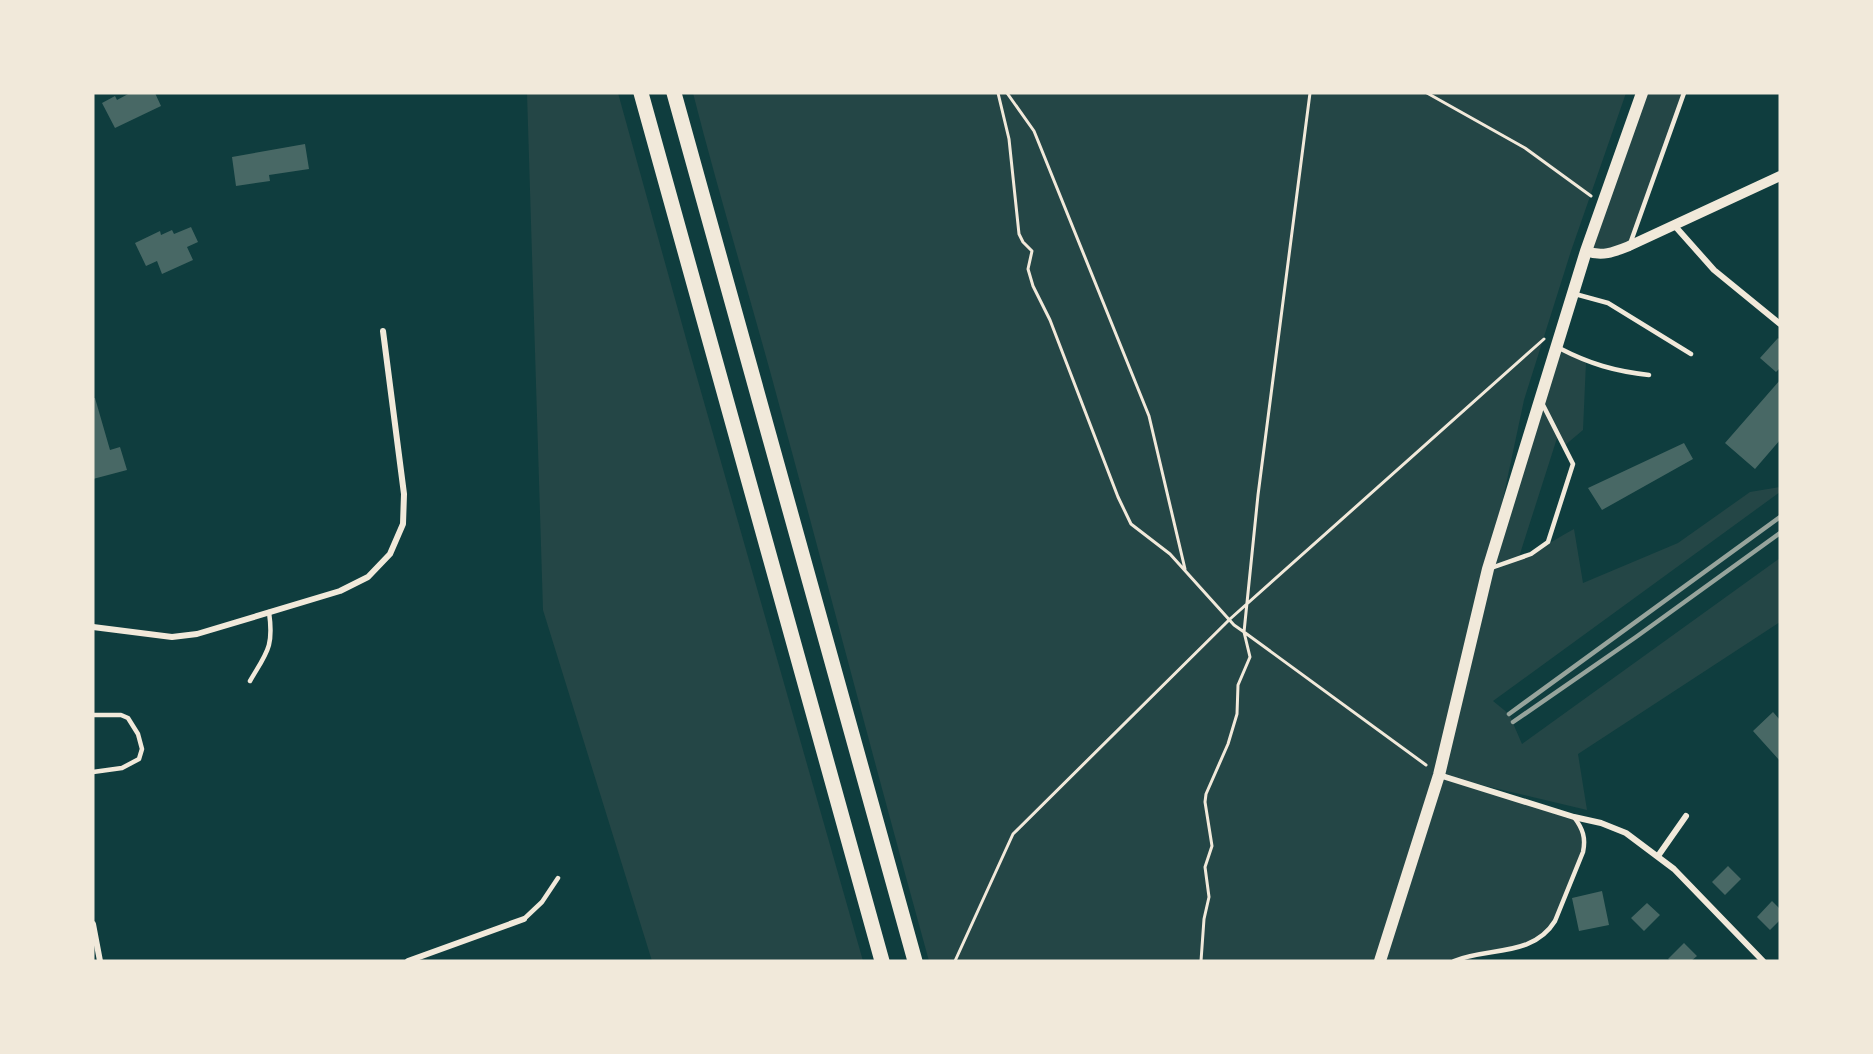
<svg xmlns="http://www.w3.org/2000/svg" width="1873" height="1054" font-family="'Roboto Condensed',sans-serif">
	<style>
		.green { fill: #244646 }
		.building { fill: #486865 }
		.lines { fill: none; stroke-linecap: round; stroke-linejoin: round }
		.path { stroke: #f1e9da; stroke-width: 3 }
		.service { stroke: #f1e9da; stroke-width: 4.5 }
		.minor { stroke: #f1e9da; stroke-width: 6 }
		.tertiary { stroke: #f1e9da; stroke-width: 10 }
		.secondary { stroke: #f1e9da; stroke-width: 12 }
		.trunk { stroke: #f1e9da; stroke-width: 15 }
		.rail { stroke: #97a49c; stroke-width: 4.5 }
	</style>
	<rect width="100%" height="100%" fill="#0f3d3e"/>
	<path class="green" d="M 527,93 L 618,93 L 690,353 L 863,961 L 652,961 L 543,610 Z
		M 693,93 L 1626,93 L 1571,251 L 1524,400 L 1490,560 L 1556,347 L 1586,362 L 1583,430 L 1564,446 L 1558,435 L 1519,557 C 1537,552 1557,538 1574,529 L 1583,583 L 1678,543 L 1750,492 L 1780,487 L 1780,492 L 1493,701 L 1509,714 L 1522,744 L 1780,558 L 1780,622 L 1578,754 L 1587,810 L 1452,778 L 1574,817 L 1585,843 L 1549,931 L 1528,944 L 1453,961 L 929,961 C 878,777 830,592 780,408 C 752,303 720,199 693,93 Z
		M 1643,93 L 1684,93 L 1629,246 L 1586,251 Z"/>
	<path class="building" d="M 130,93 L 155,93 L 161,106 L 115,128 L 102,103 L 115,96 L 117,100 Z
		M 305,144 L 309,169 L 269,175 L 270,181 L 236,186 L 232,157 Z
		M 191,227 L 198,242 L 187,247 L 193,260 L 162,274 L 157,261 L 146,266 L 135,243 L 160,231 L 161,235 L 172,230 L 174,234 Z
		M 1778,338 L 1780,340 L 1780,368 L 1776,372 L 1760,358 Z
		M 1780,380 L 1780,440 L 1755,469 L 1725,443 Z
		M 93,398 L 95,398 L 110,450 L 120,447 L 127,470 L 93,479 Z
		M 1684,443 L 1693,459 L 1602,510 L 1588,488 Z
		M 1773,712 L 1780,720 L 1780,761 L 1753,731 Z
		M 1728,866 L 1741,879 L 1725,895 L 1712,882 Z
		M 1602,891 L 1609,925 L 1579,931 L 1572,898 Z
		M 1772,901 L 1780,909 L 1780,920 L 1770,930 L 1757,917 Z
		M 1647,903 L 1660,915 L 1644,931 L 1631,918 Z
		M 1684,943 L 1697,956 L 1691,961 L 1671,961 L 1668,959 Z"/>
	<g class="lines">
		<path class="path" d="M 998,93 L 1009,139 L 1019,234 L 1023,242 L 1032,251 L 1028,269 L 1033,286 L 1050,320 L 1118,497 L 1131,524 L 1170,554 L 1234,625 L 1244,632 L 1250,657 L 1238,685 L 1237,714 L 1228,744 L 1206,794 L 1205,802 L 1212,846 L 1205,867 L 1209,897 L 1204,919 L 1201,961
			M 1007,93 L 1034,131 L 1149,416 L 1185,569
			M 1310,93 L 1258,495 L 1244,632 L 1426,765
			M 1427,93 L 1525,148 L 1591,196
			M 955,961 L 1013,834 L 1230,619 L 1544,339"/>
		<path class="service" d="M 1630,244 L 1684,93
			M 1575,294 L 1608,303 L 1691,354
			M 1559,348 C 1590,364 1614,371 1649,375
			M 1491,568 L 1531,554 L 1548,542 L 1573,464 L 1542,403
			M 250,681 C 267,652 274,647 269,612
			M 93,715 L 121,715 L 128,718 L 138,734 L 142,749 L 139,759 L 122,768 L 93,772
			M 524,919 L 542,902 L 558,878
			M 1454,961 C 1488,947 1533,957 1555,921 L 1583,852 C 1586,838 1583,829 1574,817"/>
		<path class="minor" d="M 1674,225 L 1714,270 L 1780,324
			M 93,627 L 172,637 L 197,634 L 340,591 L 368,577 L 390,554 L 403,524 L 404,494 L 383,331
			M 1439,775 L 1574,817 L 1601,823 L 1626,833 L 1674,869 L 1763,961
			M 1658,856 L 1686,816
			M 93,924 L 100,961
			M 408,961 L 524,919"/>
		<path class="tertiary" d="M 1586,251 C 1602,257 1614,252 1629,246 L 1780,176"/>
		<path class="secondary" d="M 1380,961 L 1439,775 L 1488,569 L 1586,251 L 1642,93"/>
		<path class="trunk" d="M 641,93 L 882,961
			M 674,93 L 915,961"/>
		<path class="rail" d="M 1509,714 L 1780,517
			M 1513,722 L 1636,637 L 1780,533"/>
	</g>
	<rect width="1873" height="1054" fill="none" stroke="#f1e9da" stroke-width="189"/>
</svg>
